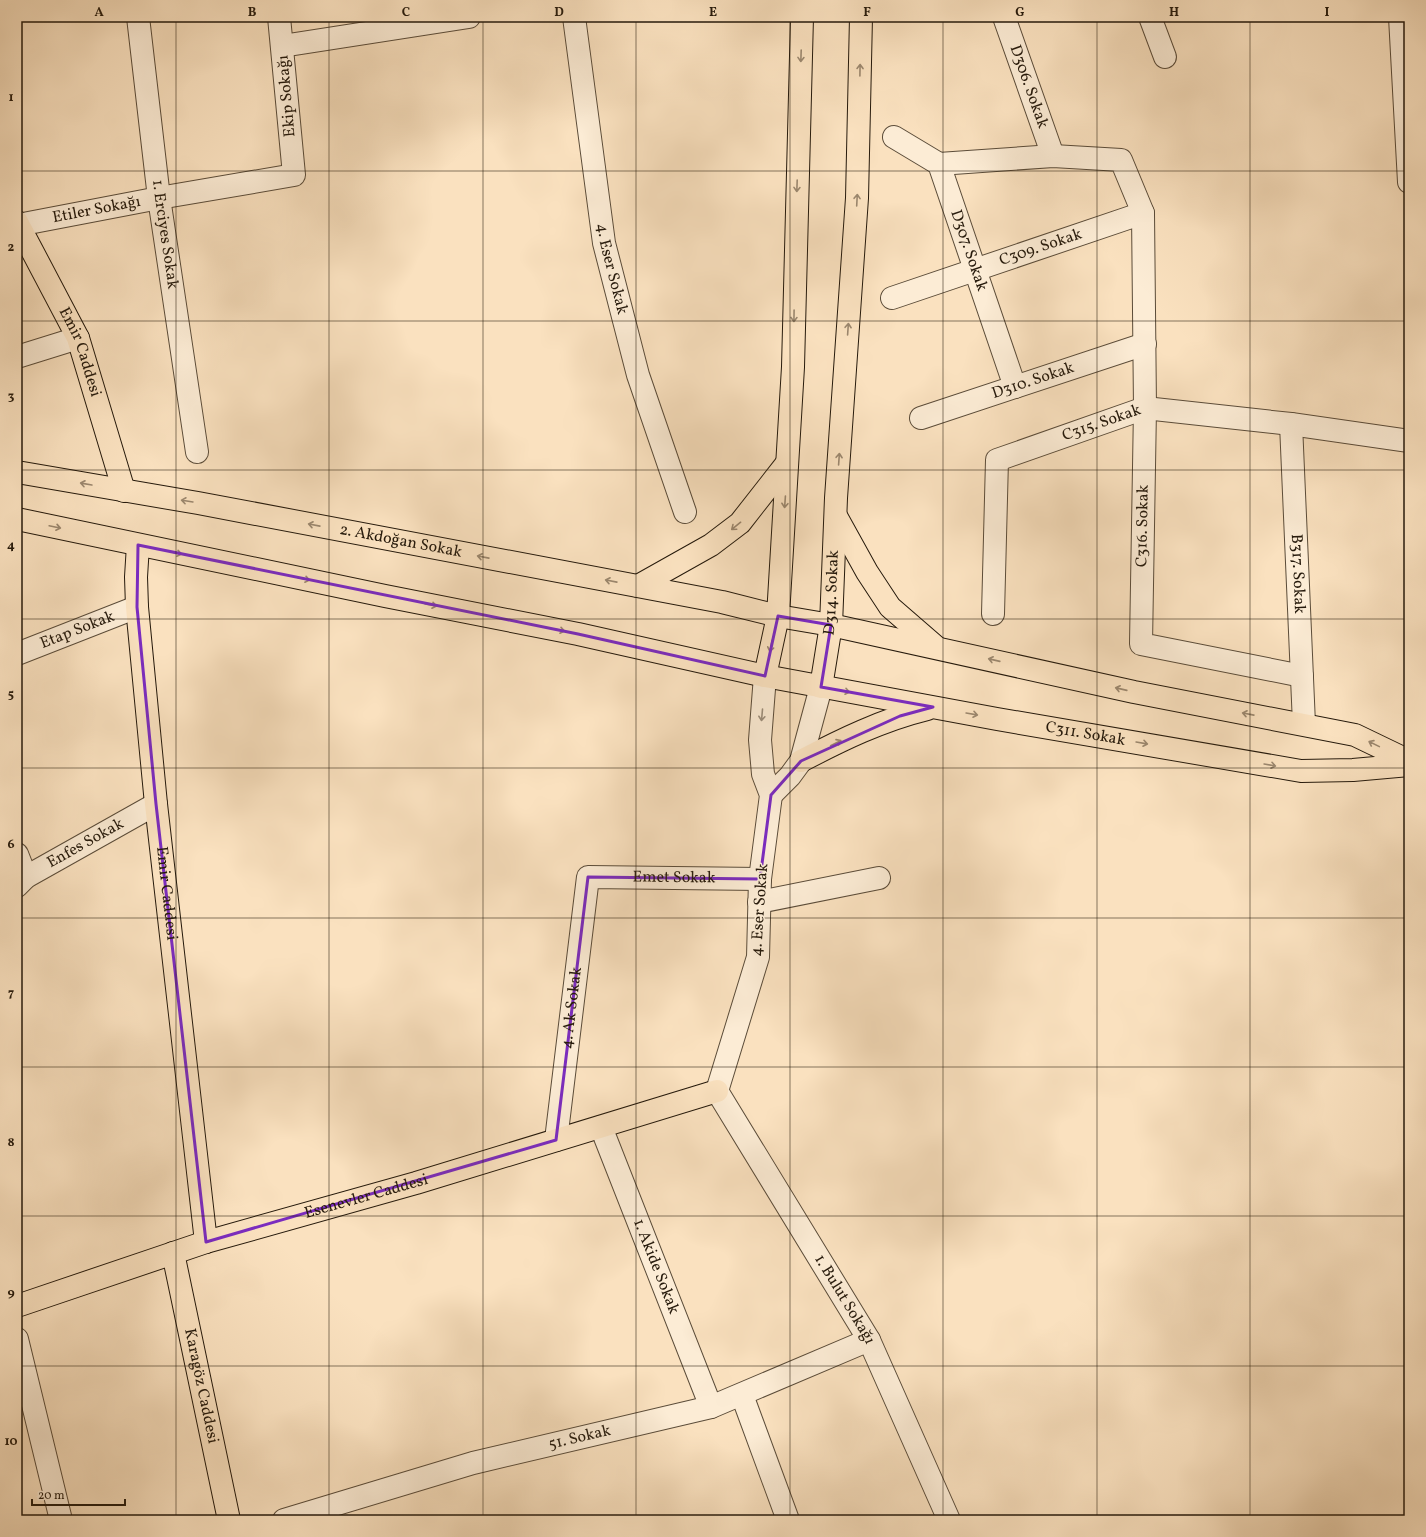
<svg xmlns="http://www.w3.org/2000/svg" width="1426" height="1537" font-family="Vollkorn,serif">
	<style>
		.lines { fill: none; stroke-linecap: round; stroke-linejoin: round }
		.minor-casing { stroke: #5b4c39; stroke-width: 24 }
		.major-casing { stroke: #261a0c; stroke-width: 24 }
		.minor { stroke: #fcecd5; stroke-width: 22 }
		.major { stroke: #fae1bf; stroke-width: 22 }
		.oneway { stroke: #9b876e }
		.oneway2 { stroke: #9c8e7b }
		.marked { fill: none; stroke: #7b2cbf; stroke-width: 3; stroke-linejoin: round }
		.grid { fill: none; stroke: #261a0c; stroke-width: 1; stroke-opacity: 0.55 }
		.labels { text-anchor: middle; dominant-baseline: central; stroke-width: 3; stroke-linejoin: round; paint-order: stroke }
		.street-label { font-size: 16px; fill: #261a0c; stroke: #fcecd5 }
		.neatline { fill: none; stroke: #261a0c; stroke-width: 1.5 }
		.grid-label { font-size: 13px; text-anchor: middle; font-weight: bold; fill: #261a0c }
	</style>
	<rect width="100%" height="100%" fill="#fae1bf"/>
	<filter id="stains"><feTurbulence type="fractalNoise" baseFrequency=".005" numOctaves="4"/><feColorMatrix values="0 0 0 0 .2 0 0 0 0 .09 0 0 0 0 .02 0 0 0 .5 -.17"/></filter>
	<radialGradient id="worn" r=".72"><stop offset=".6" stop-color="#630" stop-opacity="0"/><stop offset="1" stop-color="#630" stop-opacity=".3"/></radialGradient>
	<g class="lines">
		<defs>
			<g id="minor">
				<path id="s1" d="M 138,17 L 159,198 L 197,452"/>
				<path id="s2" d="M 574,17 L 604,243 L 638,375 L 685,512"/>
				<path id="s3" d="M 1004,17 L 1053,156"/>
				<path d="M 1150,17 L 1165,57"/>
				<path d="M 1400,17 L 1409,182"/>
				<path d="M 282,46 L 469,17"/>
				<path id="s4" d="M 894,137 L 939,164 L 1015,387"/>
				<path d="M 939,164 L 1053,156 L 1121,160 L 1143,213 L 1145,408 L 1141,644 L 1302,676"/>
				<path id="s5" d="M 18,225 L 159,198 L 294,175 L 279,17"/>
				<path id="s6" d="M 892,298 L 1143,213"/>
				<path d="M 17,357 L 78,338"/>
				<path id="s7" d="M 921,418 L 1145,344"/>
				<path id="s8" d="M 1291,424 L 1304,724"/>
				<path id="s9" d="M 993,614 L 997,460 L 1145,408 L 1291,424 L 1409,441"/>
				<path id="s10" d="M 17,654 L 137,607"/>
				<path id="s11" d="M 765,676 L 760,740 L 763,774 L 771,795 L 760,879 L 758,957 L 717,1091 L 869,1340 L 949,1520"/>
				<path d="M 771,795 L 790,776 L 801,761 L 821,687"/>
				<path d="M 17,854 L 26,877"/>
				<path id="s12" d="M 17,886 L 26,877 L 156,804"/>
				<path d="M 759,902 L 879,878"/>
				<path id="s13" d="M 601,1127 L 711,1407"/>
				<path id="s14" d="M 556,1140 L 588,877 L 760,879"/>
				<path d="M 17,1339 L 61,1520"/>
				<path d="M 742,1395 L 788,1520"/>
				<path id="s15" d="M 284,1520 L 473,1463 L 711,1407 L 869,1340"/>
			</g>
			<g id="major">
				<path id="s16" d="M 17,222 L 78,338 L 124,491"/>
				<path id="s17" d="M 17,472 L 198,503 L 722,602 L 778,616 L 831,625 L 1134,692 L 1355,735 L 1409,761"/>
				<path d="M 836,516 L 867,572 L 890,607 L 935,646"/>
				<path id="s18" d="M 17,519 L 385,596 L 578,634 L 765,676 L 997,719 L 1301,771 L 1353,770 L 1409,765"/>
				<path id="s19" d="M 138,545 L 136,577 L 137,607 L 156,804 L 206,1242"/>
				<path d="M 638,586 L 711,545 L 740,523 L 787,463"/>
				<path d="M 765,676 L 778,616 L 793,367 L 802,17"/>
				<path id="s20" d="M 821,687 L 831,625 L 836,498 L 857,198 L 861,17"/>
				<path d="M 801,761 C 841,740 882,720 927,709"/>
				<path id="s21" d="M 173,1253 L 229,1520"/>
				<path id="s22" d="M 17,1306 L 206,1242 L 416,1183 L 717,1091"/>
			</g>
		</defs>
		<use href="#minor" class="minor-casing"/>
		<use href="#major" class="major-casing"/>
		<use href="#minor" class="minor"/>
		<use href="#major" class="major"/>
	</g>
	<defs><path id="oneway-shaft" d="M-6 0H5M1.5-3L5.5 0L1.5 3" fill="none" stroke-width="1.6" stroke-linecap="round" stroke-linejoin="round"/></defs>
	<g class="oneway">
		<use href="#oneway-shaft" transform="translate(801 56) rotate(92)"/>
		<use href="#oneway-shaft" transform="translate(860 70) rotate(-89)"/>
		<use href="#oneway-shaft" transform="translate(797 186) rotate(92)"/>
		<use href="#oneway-shaft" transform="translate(857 200) rotate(-87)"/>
		<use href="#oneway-shaft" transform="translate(794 316) rotate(91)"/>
		<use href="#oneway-shaft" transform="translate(848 329) rotate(-86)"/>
		<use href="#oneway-shaft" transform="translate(839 459) rotate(-86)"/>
		<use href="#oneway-shaft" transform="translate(86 484) rotate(-170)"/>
		<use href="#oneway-shaft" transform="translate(187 501) rotate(-171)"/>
		<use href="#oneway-shaft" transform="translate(785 502) rotate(94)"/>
		<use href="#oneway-shaft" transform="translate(314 525) rotate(-169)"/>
		<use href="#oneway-shaft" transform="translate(736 526) rotate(141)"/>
		<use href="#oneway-shaft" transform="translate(55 527) rotate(12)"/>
		<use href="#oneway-shaft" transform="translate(176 553) rotate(12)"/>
		<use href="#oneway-shaft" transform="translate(483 557) rotate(-169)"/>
		<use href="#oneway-shaft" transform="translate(304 579) rotate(12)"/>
		<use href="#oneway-shaft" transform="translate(611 581) rotate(-169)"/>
		<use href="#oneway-shaft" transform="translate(431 605) rotate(11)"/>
		<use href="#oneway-shaft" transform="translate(559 630) rotate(11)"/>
		<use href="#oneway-shaft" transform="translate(771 646) rotate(102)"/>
		<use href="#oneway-shaft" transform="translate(994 660) rotate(-167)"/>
		<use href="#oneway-shaft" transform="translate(1121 689) rotate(-167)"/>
		<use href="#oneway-shaft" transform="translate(844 691) rotate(10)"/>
		<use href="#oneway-shaft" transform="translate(972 714) rotate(10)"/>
		<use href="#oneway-shaft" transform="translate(1248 714) rotate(-169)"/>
		<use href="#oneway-shaft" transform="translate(836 743) rotate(-27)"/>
		<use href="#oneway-shaft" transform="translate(1142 743) rotate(10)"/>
		<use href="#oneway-shaft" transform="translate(1374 744) rotate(-154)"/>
		<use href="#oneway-shaft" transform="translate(1270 765) rotate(10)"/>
	</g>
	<use class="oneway2" href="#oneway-shaft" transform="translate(762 715) rotate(95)"/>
	<path class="marked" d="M 138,545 L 578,634 L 765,676 L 778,616 L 831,625 L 821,687 L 933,707 L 900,716 L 801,761 L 771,795 L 760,879 L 588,877 L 556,1140 L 206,1242 L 156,804 L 137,607 Z"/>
	<path class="grid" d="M 176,17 L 176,1520M 329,17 L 329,1520M 483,17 L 483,1520M 636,17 L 636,1520M 790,17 L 790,1520M 943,17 L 943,1520M 1097,17 L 1097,1520M 1250,17 L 1250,1520M 17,171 L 1409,171M 17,321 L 1409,321M 17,470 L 1409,470M 17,619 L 1409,619M 17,768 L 1409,768M 17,918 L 1409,918M 17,1067 L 1409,1067M 17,1216 L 1409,1216M 17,1366 L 1409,1366"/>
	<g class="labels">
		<g class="street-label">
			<text stroke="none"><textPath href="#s3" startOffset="74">D306. Sokak</textPath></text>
			<text transform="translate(287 96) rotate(-95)">Ekip Sokağı</text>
			<text stroke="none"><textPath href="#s5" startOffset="80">Etiler Sokağı</textPath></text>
			<text stroke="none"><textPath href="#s1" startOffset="219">1. Erciyes Sokak</textPath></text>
			<text stroke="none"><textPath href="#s6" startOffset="157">C309. Sokak</textPath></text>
			<text stroke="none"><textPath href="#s4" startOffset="144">D307. Sokak</textPath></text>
			<text stroke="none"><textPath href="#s2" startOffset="255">4. Eser Sokak</textPath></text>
			<text stroke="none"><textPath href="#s16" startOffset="145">Emir Caddesi</textPath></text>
			<text stroke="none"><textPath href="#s7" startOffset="118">D310. Sokak</textPath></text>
			<text stroke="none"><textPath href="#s9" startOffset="265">C315. Sokak</textPath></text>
			<text transform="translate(1143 526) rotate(-89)">C316. Sokak</text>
			<text stroke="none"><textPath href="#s17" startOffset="390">2. Akdoğan Sokak</textPath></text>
			<text stroke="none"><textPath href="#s8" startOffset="150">B317. Sokak</textPath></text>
			<text stroke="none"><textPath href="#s20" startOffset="95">D314. Sokak</textPath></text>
			<text stroke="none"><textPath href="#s10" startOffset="65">Etap Sokak</textPath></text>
			<text stroke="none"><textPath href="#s18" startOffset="1090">C311. Sokak</textPath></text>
			<text stroke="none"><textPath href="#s12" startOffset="81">Enfes Sokak</textPath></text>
			<text stroke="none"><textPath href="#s14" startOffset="351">Emet Sokak</textPath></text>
			<text stroke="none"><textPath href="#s19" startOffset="350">Emir Caddesi</textPath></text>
			<text transform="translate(760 910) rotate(-86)">4. Eser Sokak</text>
			<text stroke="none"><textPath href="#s14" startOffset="133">4. Ak Sokak</textPath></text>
			<text stroke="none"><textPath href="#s22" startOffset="366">Esenevler Caddesi</textPath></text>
			<text stroke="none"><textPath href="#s13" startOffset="150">1. Akide Sokak</textPath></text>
			<text stroke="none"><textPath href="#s11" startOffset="668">1. Bulut Sokağı</textPath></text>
			<text stroke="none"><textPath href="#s21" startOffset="136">Karagöz Caddesi</textPath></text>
			<text stroke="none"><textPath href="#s15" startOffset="307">51. Sokak</textPath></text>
		</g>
	</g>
	<rect width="1426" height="1537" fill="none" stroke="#fae1bf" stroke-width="44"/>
	<path d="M32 1499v6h93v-6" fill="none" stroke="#261a0c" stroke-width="2"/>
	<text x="38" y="1499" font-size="12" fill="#261a0c" stroke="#fcecd5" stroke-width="3" paint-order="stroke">20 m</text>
	<rect x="22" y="22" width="1382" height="1493" class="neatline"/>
	<g class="grid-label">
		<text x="99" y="16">A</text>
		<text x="252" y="16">B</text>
		<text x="406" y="16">C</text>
		<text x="559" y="16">D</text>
		<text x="713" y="16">E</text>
		<text x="867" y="16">F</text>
		<text x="1020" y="16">G</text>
		<text x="1174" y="16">H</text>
		<text x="1327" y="16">I</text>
		<text x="11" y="101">1</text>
		<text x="11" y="251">2</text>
		<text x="11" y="400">3</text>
		<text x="11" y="549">4</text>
		<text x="11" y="698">5</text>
		<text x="11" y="848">6</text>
		<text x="11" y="997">7</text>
		<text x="11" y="1146">8</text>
		<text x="11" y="1296">9</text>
		<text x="11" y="1445">10</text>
	</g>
	<rect width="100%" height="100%" filter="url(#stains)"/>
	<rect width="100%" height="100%" fill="url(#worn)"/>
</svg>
